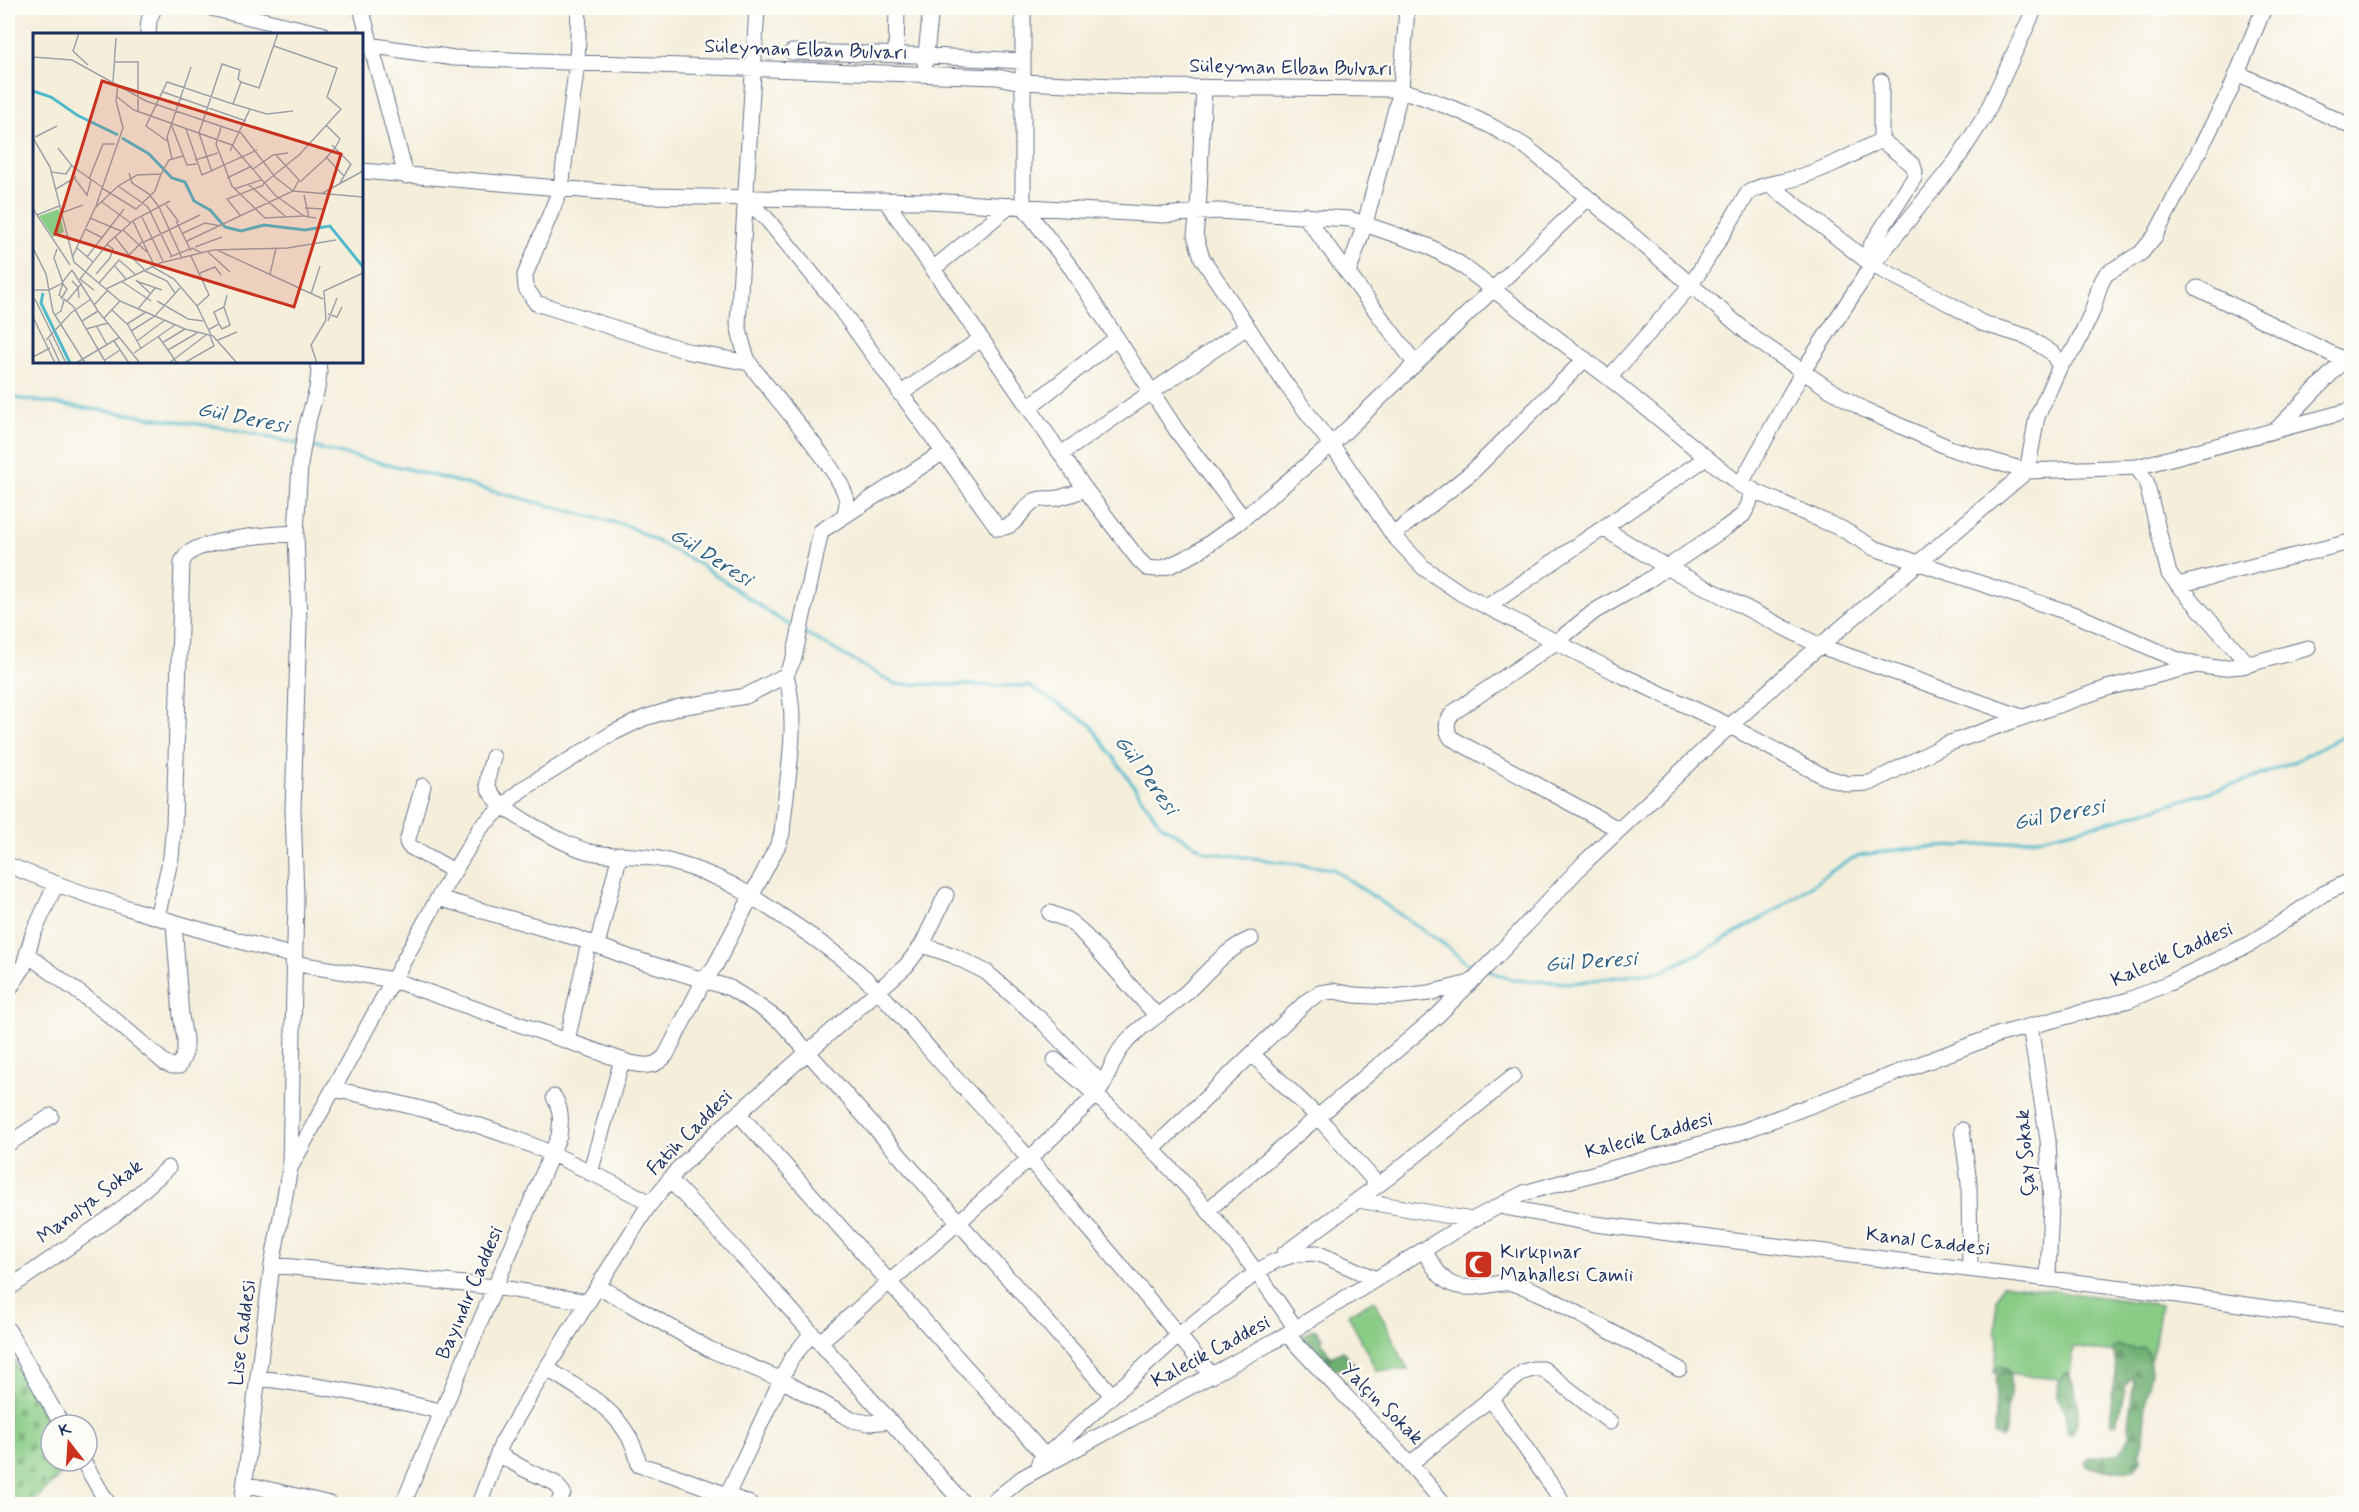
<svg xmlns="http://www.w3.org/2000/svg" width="2359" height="1512" font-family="Mynerve,sans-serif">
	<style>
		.green { fill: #89cc85; stroke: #527e72; stroke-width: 1.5 }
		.forest { fill: url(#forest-firs); stroke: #447068; stroke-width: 1.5 }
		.cemetery { fill: url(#cemetery-stones); stroke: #527e72; stroke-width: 1.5 }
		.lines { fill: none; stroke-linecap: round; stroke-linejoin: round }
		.stream { stroke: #50bacc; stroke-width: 3 }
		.minor-casing { stroke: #67728a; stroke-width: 17 }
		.minor { stroke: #fff; stroke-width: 15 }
		.labels { text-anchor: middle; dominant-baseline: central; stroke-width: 4.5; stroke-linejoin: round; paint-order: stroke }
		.street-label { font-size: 20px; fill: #1b2f5e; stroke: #fdfcf7 }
		.poi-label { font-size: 20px; fill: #1b2f5e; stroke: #fdfcf7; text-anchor: start }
		.water-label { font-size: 21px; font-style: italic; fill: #2e6084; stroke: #fdfcf7 }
		.inset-river { fill: none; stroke: #50bacc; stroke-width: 3 }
		.inset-road { fill: none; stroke: #9da2a9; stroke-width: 1.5 }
		.view { fill: #c8321e; fill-opacity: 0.15; stroke: #c8321e; stroke-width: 3 }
		.inset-edge { fill: none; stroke: #1b2f5e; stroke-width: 3 }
	</style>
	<defs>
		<pattern id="forest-firs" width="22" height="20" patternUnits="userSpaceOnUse" patternTransform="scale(1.5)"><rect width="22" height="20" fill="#6eb072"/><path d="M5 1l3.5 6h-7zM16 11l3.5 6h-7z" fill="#5a9061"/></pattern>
		<pattern id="cemetery-stones" width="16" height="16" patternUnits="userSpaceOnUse" patternTransform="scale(1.5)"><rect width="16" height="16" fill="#89cc85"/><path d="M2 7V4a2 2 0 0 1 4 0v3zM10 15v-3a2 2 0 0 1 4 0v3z" fill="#6fa670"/></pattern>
	</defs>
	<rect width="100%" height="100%" fill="#fdfcf7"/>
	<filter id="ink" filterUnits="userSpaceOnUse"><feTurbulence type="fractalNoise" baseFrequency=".0167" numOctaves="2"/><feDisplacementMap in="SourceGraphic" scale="12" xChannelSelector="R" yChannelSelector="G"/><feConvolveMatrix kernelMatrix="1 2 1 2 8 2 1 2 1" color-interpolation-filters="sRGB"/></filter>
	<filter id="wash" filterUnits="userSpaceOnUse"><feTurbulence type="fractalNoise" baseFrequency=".008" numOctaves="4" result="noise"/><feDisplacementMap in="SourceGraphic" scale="24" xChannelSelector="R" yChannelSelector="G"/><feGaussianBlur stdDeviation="1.35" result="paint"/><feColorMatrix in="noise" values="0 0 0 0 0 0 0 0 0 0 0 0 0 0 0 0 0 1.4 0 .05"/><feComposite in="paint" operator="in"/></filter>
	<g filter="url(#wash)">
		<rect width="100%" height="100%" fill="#f4eedb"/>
		<path class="green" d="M 2003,1284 L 2161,1305 L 2152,1359 L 2074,1347 L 2069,1380 L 1994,1373 L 1998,1339 L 1995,1331 L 1997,1299 Z
			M 1374,1300 L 1408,1370 L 1376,1370 L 1348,1314 Z"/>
		<path class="forest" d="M 1312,1329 L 1317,1331 L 1323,1338 L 1321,1341 L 1331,1357 L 1343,1351 L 1355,1365 L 1344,1371 L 1338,1368 L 1332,1374 L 1299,1339 Z
			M 2118,1346 L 2137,1349 L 2144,1347 L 2148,1352 L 2151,1371 L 2147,1391 L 2143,1440 L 2140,1454 L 2141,1460 L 2134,1470 C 2117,1470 2102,1472 2086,1465 L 2085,1462 L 2088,1458 L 2120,1453 L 2131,1434 L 2128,1425 L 2134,1380 L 2131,1378 L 2126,1385 L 2117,1423 L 2113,1425 C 2106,1413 2115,1388 2116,1373 C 2117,1365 2114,1356 2113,1348 Z
			M 1999,1365 L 2007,1368 C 2013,1383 2010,1396 2007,1411 C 2005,1422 2009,1430 2002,1439 L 1994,1434 L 1997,1367 Z
			M 2065,1373 L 2068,1373 C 2074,1381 2080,1411 2078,1421 C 2078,1427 2074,1430 2071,1434 L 2067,1433 L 2065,1412 L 2056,1398 L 2059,1382 Z"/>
		<path class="cemetery" d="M 8,1351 L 51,1427 L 51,1461 L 71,1461 L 72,1463 L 31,1504 L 8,1504 Z"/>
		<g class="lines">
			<path class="stream" d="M 8,397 L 226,428 L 299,444
				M 308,446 L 404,468 L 628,526 L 701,565 L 776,617 L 797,629
				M 805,633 L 895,684 L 1029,686 L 1090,724 L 1161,825 L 1207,852 L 1333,869 L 1448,947 L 1466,963 L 1477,967
				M 1489,971 L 1513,980 L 1573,983 L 1663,971 L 1709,948 L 1776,910 L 1842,864 L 1860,855 L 1904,849 L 1991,844 L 2044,837 L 2116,820 L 2243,782 L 2295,761 L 2352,732"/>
		</g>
	</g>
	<g filter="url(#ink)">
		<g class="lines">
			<defs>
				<path id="minor" d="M 211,8 L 322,34
					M 361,8 L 406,176
					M 579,8 L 577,63 L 561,188 L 525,275 L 526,288 L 536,303 L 690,352 L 749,363
					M 757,8 L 738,324 C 741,337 743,352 750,364 C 768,390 847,476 847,503 C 847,507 845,512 844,516
					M 1023,8 L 1023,206 L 1072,269 L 1177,431 L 1243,518
					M 148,34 L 149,20 L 154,8
					M 362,44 L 454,58 L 997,77 L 1021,82 L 1139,87 L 1394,89 L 1417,95 L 1462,112 L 1491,126 L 1525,146 L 1561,175 L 1755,339 L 1829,389 L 1865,410 L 1952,449 L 2027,471 L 2137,467 L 2352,410
					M 792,52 L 915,55 L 1022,61
					M 896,55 L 897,8
					M 925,63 L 931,8
					M 2237,73 L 2352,127
					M 1881,81 L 1881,140
					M 1204,87 L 1198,212 L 1195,235 L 1202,258 L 1282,379 L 1344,462 L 1393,535 L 1424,568 L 1462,594 L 1615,672 L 1730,726 L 1825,777 L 1848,784 L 1870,783 L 1947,744 L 2107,688 L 2193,666
					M 362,171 L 650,196 L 929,201 L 1162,215 L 1217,211 L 1350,219 L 1428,246 L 1460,264 L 1618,385 L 1740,485 L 1842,529 L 1874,548 L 2079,616 L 2178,660 L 2196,665 L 2217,668 L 2242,666 L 2308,648
					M 745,199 L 766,218 L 836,303 L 998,528 C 1018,528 1019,510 1034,501 C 1042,497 1050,500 1058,498 C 1067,496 1076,493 1085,489
					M 886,201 L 1085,489 L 1138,559 L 1147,568 L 1157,569 L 1169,566 L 1196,553 L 1239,522 L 1331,445 L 1588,198
					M 1304,215 L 1415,363
					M 1868,262 L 1870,247 L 1914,178 L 1915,172 L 1913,165 L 1881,140
					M 933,269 L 1011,205
					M 1348,274 L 1365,223 L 1401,90 L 1407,8
					M 2197,288 L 2344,360
					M 2060,366 L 2075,348 L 2092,312 L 2100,285 L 2106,274 L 2141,253 L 2155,236 L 2230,91 L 2264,8
					M 1609,378 L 1691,285 L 1748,193 C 1761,184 1780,183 1796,178 C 1826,169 1854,154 1881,140
					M 900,394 L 981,339
					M 1029,407 L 1117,338
					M 2276,430 L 2352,352
					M 1061,454 L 1247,327
					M 2137,467 L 2146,481 L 2169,574 L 2248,664
					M 1740,485 L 1803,371 L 1872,265 L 1956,161 L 1985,116 L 2035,8
					M 1603,528 L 1668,568 L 1820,646 L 2022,717
					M 1393,535 L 1472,472 L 1585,359
					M 2178,585 L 2350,542
					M 1487,607 L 1706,458
					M 493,757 C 491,766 486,776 488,786 C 492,808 568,847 590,852 C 615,857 640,854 664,860 C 691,867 720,877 743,891 C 781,915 832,948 865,978 C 897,1008 924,1045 955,1078 C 1045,1173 1129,1275 1212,1376
					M 423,786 L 407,842 L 409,846 L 454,871
					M 1618,829 L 1451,738 C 1445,728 1446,720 1454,712 L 1556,642 L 1595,611 L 1644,583 L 1725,528 L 1743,515 L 1749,504 L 1752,489
					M 8,865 C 100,903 197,929 294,956
					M 438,898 L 577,938 L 631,958 L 730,988 L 760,1007 L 781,1022 L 797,1040 L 1112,1395
					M 1050,913 L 1068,920 L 1080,930 L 1157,1016
					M 157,917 L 171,857 L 174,824 L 182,562 C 184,559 185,556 188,554 C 204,539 274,534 296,533
					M 597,945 L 620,854
					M 922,945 L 952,955 L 986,972 L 1042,1021 L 1102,1084
					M 28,955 L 108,1014 L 165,1063 L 172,1066 L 179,1066 L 185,1053 L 185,1039 L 181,1016 L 174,923
					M 293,963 L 393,980 L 630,1063 C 646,1066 655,1068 666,1055 L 704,980 L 715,966 L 779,843 L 782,833 C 786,781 800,726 786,675
					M 8,991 L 23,968 L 33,934 L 56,884
					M 2030,1026 L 2048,1140 L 2051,1204 L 2048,1278
					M 567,1041 L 589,942
					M 1252,1054 L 1318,1117 L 1378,1185
					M 1055,1060 C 1150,1138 1229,1226 1296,1329
					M 333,1089 C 402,1103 471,1119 536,1147 C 575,1163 613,1184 651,1203
					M 738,1113 L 1045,1456
					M 1962,1130 L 1969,1183 L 1970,1269
					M 8,1144 L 51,1116
					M 1153,1149 L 1307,1001 L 1320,993 L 1333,991 L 1354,995 L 1393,997 L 1429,993 L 1470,983
					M 290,1164 L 296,898 L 293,809 L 299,623 L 296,533 L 300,464 L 306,428 L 317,389 L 319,372 L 318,362
					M 590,1173 L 622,1060
					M 670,1180 L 758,1273 L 964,1504
					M 1358,1200 L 1472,1220
					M 1499,1206 L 1595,1224 L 2156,1292 L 2352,1320
					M 1209,1209 L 1437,1016 L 1496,957 L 1584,863 L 1708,746 L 1795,667 L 2027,471 L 2037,417 L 2060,366 L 2052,353 L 2028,337 L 1982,323 L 1950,304 L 1872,265 L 1770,185
					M 1424,1251 C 1441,1278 1447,1292 1483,1286 C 1491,1285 1502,1282 1511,1283 C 1523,1285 1535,1291 1546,1296 L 1679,1369
					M 1284,1254 L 1389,1177 L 1513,1076
					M 272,1265 L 495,1287 L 588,1302
					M 598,1286 L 709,1349 L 782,1380 L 852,1420 L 869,1423 L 890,1421
					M 8,1289 L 117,1213 L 168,1168
					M 8,1330 L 62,1425
					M 1287,1334 C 1339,1392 1396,1444 1444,1504
					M 820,1342 C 912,1262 1007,1183 1094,1097 C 1108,1084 1110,1061 1123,1046 C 1138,1027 1160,1015 1178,1000 C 1202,980 1222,950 1251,939
					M 546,1368 C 586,1393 630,1415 639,1465 L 673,1475 L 727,1495
					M 259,1378 C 321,1386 382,1396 443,1412
					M 1491,1399 L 1561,1499
					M 498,1454 L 526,1470 L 555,1483 L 563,1493 L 558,1504
					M 83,1461 L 108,1504
					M 1039,1462 L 1179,1335 L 1258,1271 L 1275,1261 L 1296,1254 L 1317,1253 L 1376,1279
					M 1411,1463 L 1523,1372 L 1533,1369 L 1543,1369 L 1610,1422
					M 245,1484 L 330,1504
					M 242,1504 L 272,1265 L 290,1168 L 438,898 L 480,828 L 521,790 L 613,733 L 644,718 L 680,707 L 746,696 L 786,675 L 794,658 L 821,531 L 942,453
					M 403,1504 L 559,1136 C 561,1122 562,1110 554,1097
					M 479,1504 L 502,1443 L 534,1388 L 647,1208 L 678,1169 L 718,1131 L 906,966 L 922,945 L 946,895
					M 750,1504 L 727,1495 L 791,1359 L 812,1333
					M 990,1504 L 1022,1478 L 1287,1334 L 1472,1220 L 1524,1193 L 1730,1136 L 1997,1035 L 2129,1000 L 2169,983 L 2252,943 L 2323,894 L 2352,880"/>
			</defs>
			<use href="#minor" class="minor-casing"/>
			<use href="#minor" class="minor"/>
		</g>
	</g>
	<defs>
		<symbol id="mosque-square" viewBox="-11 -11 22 22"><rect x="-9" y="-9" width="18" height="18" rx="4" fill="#c8321e" stroke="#fdfcf7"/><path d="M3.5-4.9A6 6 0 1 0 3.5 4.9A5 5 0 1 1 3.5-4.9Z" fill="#fff"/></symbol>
	</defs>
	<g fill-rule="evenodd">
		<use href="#mosque-square" x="1462" y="1248" width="33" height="33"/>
	</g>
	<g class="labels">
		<g class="street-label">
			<text transform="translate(806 50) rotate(2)">Süleyman Elban Bulvarı</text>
			<text transform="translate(1291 68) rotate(1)">Süleyman Elban Bulvarı</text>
			<text transform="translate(2172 955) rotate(-24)">Kalecik Caddesi</text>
			<text transform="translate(690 1133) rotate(-45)">Fatih Caddesi</text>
			<text transform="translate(1649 1136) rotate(-15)">Kalecik Caddesi</text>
			<text transform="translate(2026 1153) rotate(-94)">Çay Sokak</text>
			<text transform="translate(90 1202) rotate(-37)">Manolya Sokak</text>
			<text transform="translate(1928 1242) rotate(7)">Kanal Caddesi</text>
			<text transform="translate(470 1293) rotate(-67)">Bayındır Caddesi</text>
			<text transform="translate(243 1333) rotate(-83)">Lise Caddesi</text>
			<text transform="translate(1211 1352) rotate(-28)">Kalecik Caddesi</text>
			<text transform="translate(1382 1404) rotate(45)">Yalçın Sokak</text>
		</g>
		<g class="poi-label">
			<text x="1500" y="1252">Kırkpınar<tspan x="1500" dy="23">Mahallesi Camii</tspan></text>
		</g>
		<g class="water-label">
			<text transform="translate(243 418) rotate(11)">Gül Deresi</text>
			<text transform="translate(711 557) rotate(32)">Gül Deresi</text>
			<text transform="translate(1146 775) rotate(54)">Gül Deresi</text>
			<text transform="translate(2059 815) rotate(-11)">Gül Deresi</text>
			<text transform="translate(1591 962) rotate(-4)">Gül Deresi</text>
		</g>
	</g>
	<g transform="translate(33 33)">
		<rect width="330" height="330" fill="#f4eedb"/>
		<path d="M 26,176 L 31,199 L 20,204 L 6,183 Z" fill="#89cc85"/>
		<path class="inset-river" d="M 0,58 L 18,64 L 44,82 L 85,102M 89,105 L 116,121 L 139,145 L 152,149 L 161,168 L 177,177 L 192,194 L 208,198 L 231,192 L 272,197 L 297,193 L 330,234M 10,260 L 8,270 L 37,330"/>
		<path class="inset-road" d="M 46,0 L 40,18 L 55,32M 0,24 L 39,27 L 113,68 L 208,100 L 242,144 L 260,158 L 330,164M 81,29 L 105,29 L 105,78M 80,49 L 83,5M 208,49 L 226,55 L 245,0M 130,59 L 213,88M 83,63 L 101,77 L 199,112 L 242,162 L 271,183 L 283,185M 217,76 L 234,81 L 260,78M 138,91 L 154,132 L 164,131M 293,92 L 307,106 L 302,115 L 318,131 L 307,150M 188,94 L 183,111 L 199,153 L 232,185 L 270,183M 153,96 L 169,142 L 224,117M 2,104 L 24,93M 0,105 L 17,134 L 41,229 L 87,268 L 152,296 L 180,303 L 204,330M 134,108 L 113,93 L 134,49 L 200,71M 25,115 L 39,133 L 69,154M 294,125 L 311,143M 139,126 L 134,104 L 158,34M 162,127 L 185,120M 220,136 L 240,122 L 255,120M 18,139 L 33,141 L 39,132M 179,139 L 166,100 L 189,31 L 207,37 L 205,46 L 208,49 L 200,71 L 217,76 L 197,118M 96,140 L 99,150 L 116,161 L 126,174 L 149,225M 194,145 L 219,133M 42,146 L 54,162 L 58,147M 56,146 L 70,111 L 82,111M 267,149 L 292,126 L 302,115 L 299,112M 215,151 L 252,183M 230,151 L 267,121 L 308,76 L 294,64 L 304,35 L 241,13M 85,153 L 115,174 L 139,224M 69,155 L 103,176 L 122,158 L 128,141M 23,156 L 43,144M 201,156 L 228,147M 288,161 L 330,138M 271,162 L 276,185M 69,169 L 98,190M 133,172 L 146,189M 63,173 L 90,95 L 83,68 L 85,52M 272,175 L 291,176M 0,176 L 37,232M 28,180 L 50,172M 4,182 L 26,173M 207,182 L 194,166 L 231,152M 109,184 L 130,228M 57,185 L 88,198M 100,188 L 121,232M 143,188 L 158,218M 52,196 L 70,205M 90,197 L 114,219M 150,200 L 172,190 L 188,193M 82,204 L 96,222M 110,208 L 96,222 L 111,236M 154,208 L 260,158 L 266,147 L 243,122M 111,209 L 167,182M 162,214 L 189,204M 0,215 L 13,241 L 20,279 L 52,330M 44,215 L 60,229M 24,216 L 21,225 L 30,250 L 26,262 L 40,273 L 73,330M 184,217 L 290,266M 175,219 L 197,239M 158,223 L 176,262 L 164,273M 54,224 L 91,176M 137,224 L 159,215 L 169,220M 39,225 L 62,175 L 85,153 L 104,142 L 128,141 L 136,127 L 150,123M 81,232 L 93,246M 118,233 L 141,246 L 164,273 L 178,302M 39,237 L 65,278 L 107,330M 110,237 L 134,248 L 142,260M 167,240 L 182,234 L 188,242M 63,241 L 77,225 L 80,216 L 74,211M 237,241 L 243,215M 103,247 L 117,260M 39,248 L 45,254 L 46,265M 88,248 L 118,268M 103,248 L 129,257M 0,250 L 0,271M 66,250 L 86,227 L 102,241M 73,256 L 127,230 L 180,217 L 254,215 L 303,207M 2,257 L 16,257 L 28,251 L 39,237M 61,257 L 47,246 L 75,210 L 101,187 L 137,168M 278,261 L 287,233M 2,266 L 33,330M 28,266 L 34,256 L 30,251M 34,268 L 49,250M 124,268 L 155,286 L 170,288M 61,272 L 75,257M 105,276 L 123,254M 79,277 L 95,292 L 108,315M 295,281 L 304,284 L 309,274M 22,282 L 28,278 L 31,267M 0,284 L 22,330M 71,285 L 87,268M 49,288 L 65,278M 295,288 L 304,265M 94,291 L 113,279M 186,291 L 189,296 L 197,292 L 191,274 L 194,262M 64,294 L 74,312M 53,296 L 75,290M 175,297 L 186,291 L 181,279 L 191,274M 98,298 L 122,283 L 147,255M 125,303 L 144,330M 16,306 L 27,330M 13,307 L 38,280 L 58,266M 185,307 L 204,299M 81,308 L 96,330M 104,308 L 132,287M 129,310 L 152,296M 135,317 L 164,300M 101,320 L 142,292M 0,324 L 17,315M 72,327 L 87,317M 43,330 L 87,304M 136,330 L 173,302M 151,330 L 181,313 L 177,303M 284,330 L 278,312 L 293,287 L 291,258 L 330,240"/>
		<path class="view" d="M 69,48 L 308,121 L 261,274 L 22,201 Z"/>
		<rect width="330" height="330" class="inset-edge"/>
	</g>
	<rect width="2359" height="1512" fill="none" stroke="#fdfcf7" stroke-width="30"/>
	<g transform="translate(69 1443) rotate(343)"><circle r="28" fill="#fdfcf7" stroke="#a3aaba" stroke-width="1.5"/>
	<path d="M0-4.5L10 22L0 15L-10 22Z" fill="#c8321e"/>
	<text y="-9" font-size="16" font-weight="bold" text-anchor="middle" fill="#1b2f5e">K</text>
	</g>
</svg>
